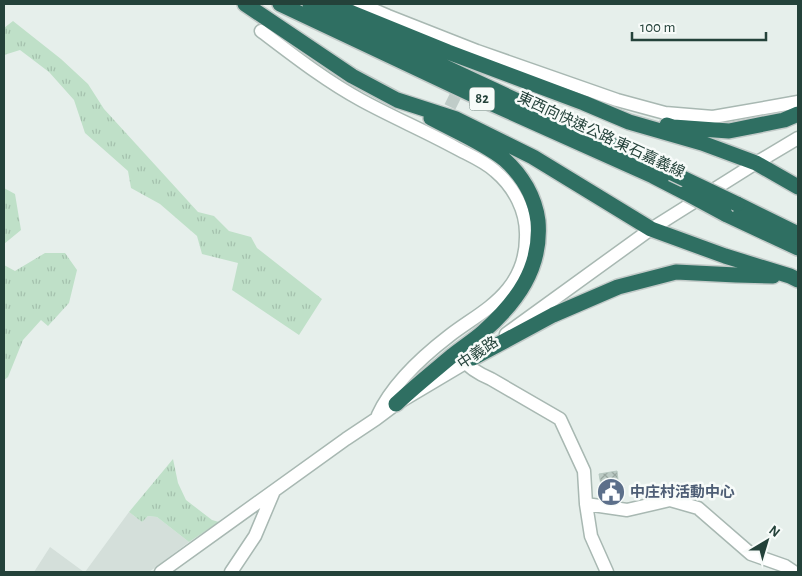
<svg xmlns="http://www.w3.org/2000/svg" width="802" height="576" font-family="'Alegreya Sans','Noto Sans TC',sans-serif">
	<style>
		.built { fill: #d4dfda }
		.grass { fill: url(#grass-tufts) }
		.building { fill: url(#building-cross-hatch); stroke: #b8c9c2 }
		.lines { fill: none; stroke-linecap: round; stroke-linejoin: round }
		.minor-tunnel { stroke: #bfccc8; stroke-width: 12; stroke-dasharray: 12 6; stroke-linecap: butt }
		.minor-casing { stroke: #a8b8b2; stroke-width: 15 }
		.highway-casing { stroke: #c2cac8; stroke-width: 18 }
		.minor { stroke: #fff; stroke-width: 12 }
		.highway { stroke: #2f6f62; stroke-width: 15 }
		.highway-bridge-casing { stroke: #c2cac8; stroke-width: 18; stroke-linecap: butt }
		.highway-bridge { stroke: #2f6f62; stroke-width: 15 }
		.labels { text-anchor: middle; dominant-baseline: central; stroke-width: 5; stroke-linejoin: round; paint-order: stroke }
		.shield { fill: #f7fbf9; stroke: #637a73; stroke-width: 1 }
		.shield-label { font-size: 14px; font-weight: bold; fill: #24423a }
		.street-label { font-size: 15px; fill: #24423a; stroke: #f7fbf9 }
		.service-label { font-size: 15px; font-weight: bold; fill: #4e5e75; stroke: #f7fbf9; text-anchor: start }
	</style>
	<defs>
		<pattern id="grass-tufts" width="24" height="20" patternUnits="userSpaceOnUse" patternTransform="scale(1.25)"><rect width="24" height="20" fill="#bfe0c8"/><path d="M3 7l-1-3M5 7V3M7 7l1-3M15 17l-1-3M17 17v-4M19 17l1-3" fill="none" stroke="#a4c1ad"/></pattern>
		<pattern id="building-cross-hatch" width="8" height="8" patternUnits="userSpaceOnUse" patternTransform="scale(1.25)"><rect width="8" height="8" fill="#bbcac4"/><path d="M0 0l8 8M0 8l8-8" fill="none" stroke="#98a6a0"/></pattern>
	</defs>
	<rect width="100%" height="100%" fill="#e6efeb"/>
	<path class="built" d="M 129,512 L 142,522 L 148,516 L 157,517 L 189,542 L 149,572 L 85,572 Z
		M 50,547 L 84,572 L 34,572 Z"/>
	<path class="grass" d="M 13,21 L 61,59 L 88,84 L 104,109 L 198,212 L 214,216 L 229,231 L 251,237 L 257,248 L 322,299 L 299,335 L 232,290 L 238,263 L 202,254 L 197,236 L 160,204 L 131,188 L 128,171 L 85,133 L 74,100 L 49,72 L 20,50 L 4,55 L 4,28 Z
		M 4,188 L 15,194 L 21,230 L 4,244 Z
		M 45,253 L 65,253 L 77,270 L 69,303 L 48,326 L 41,320 L 23,340 L 8,377 L 4,380 L 4,265 L 15,271 Z
		M 173,459 L 178,483 L 186,500 L 212,520 L 219,522 L 189,542 L 157,517 L 148,516 L 142,522 L 129,512 Z"/>
	<path class="building" d="M 617,471 L 618,480 L 614,481 L 617,499 L 607,499 L 604,484 L 601,485 L 599,474 Z"/>
	<g class="lines">
		<path class="minor-tunnel" d="M 442,123 L 476,54"/>
		<defs>
			<path id="minor" d="M 360,4 L 388,16 L 477,51 L 617,100 L 665,113 L 713,117 L 798,102
				M 261,31 C 294,56 326,81 361,100 C 392,117 425,131 456,148 C 469,155 484,161 495,171 C 514,187 527,211 526,237 C 526,256 520,274 508,289 C 492,309 468,321 449,336 C 423,356 392,385 378,415
				M 506,334 L 651,229 L 756,163 L 798,138
				M 461,358 C 469,368 479,374 491,379 L 560,419 L 584,471 L 586,504 L 591,536 L 607,572
				M 586,504 L 627,510 L 670,500 L 698,508 L 751,554 L 785,566 L 794,572
				M 161,572 L 346,439 L 376,419 L 396,404 L 465,363 L 479,353
				M 231,572 L 255,536 L 274,491"/>
			<path id="highway" d="M 245,4 L 352,76 L 397,100 L 456,119 L 533,157 L 651,229 L 725,256 L 790,276 L 798,280
				M 280,4 L 488,102 L 653,176 L 686,193
				M 310,4 L 672,173
				M 330,4 L 448,52 L 584,103 L 629,122 L 702,143 L 756,163 L 798,187
				M 667,125 L 673,127 L 729,131 L 784,120 L 798,114
				M 737,204 L 798,234
				M 725,214 L 798,248
				M 473,358 L 553,315 L 618,287 L 676,272 L 736,275 L 773,276
				M 396,404 C 414,387 434,371 453,355 C 463,347 474,340 483,332 C 517,302 542,268 538,221 C 535,197 522,175 504,159 C 482,142 455,131 431,118"/>
		</defs>
		<use href="#minor" class="minor-casing"/>
		<use href="#highway" class="highway-casing"/>
		<use href="#minor" class="minor"/>
		<use href="#highway" class="highway"/>
		<defs>
			<path id="highway-bridge" d="M 672,173 L 737,204
				M 686,193 L 725,214"/>
		</defs>
		<use href="#highway-bridge" class="highway-bridge-casing"/>
		<use href="#highway-bridge" class="highway-bridge"/>
	</g>
	<defs>
		<symbol id="civic-disc" viewBox="-11 -11 22 22"><circle r="9.5" fill="#5c6f8a" stroke="#f7fbf9"/><path d="M-.6-6.5H3V-4.5H.6V-3L4-1V1h2V6H-6V1h2V-1L-.6-3ZM-1.2 2.5V6h2.4V2.5Z" fill="#fff"/></symbol>
	</defs>
	<g fill-rule="evenodd">
		<use href="#civic-disc" x="595" y="476" width="32" height="32"/>
	</g>
	<g class="labels">
		<rect class="shield" x="469.5" y="87.5" width="25" height="23" rx="4"/>
		<g class="shield-label">
			<text x="482" y="99">82</text>
		</g>
		<g class="street-label">
			<text transform="translate(601 135) rotate(25)">東西向快速公路 東石嘉義線</text>
			<text transform="translate(478 353) rotate(-34)">中義路</text>
		</g>
		<g class="service-label">
			<text x="630" y="492">中庄村活動中心</text>
		</g>
	</g>
	<rect width="802" height="576" fill="none" stroke="#24423a" stroke-width="10"/>
	<g transform="translate(767 541) rotate(38)" stroke="#f7fbf9" stroke-width="4" paint-order="stroke">
	<path d="M0-4L9 19L0 12L-9 19Z" fill="#24423a"/>
	<text y="-8" font-size="14" font-weight="bold" text-anchor="middle" fill="#24423a">N</text>
	</g>
	<path d="M632 32v8h134v-8" fill="none" stroke="#24423a" stroke-width="2.5"/>
	<text x="640" y="32" font-size="15" fill="#24423a" stroke="#f7fbf9" stroke-width="4" paint-order="stroke">100 m</text>
</svg>
